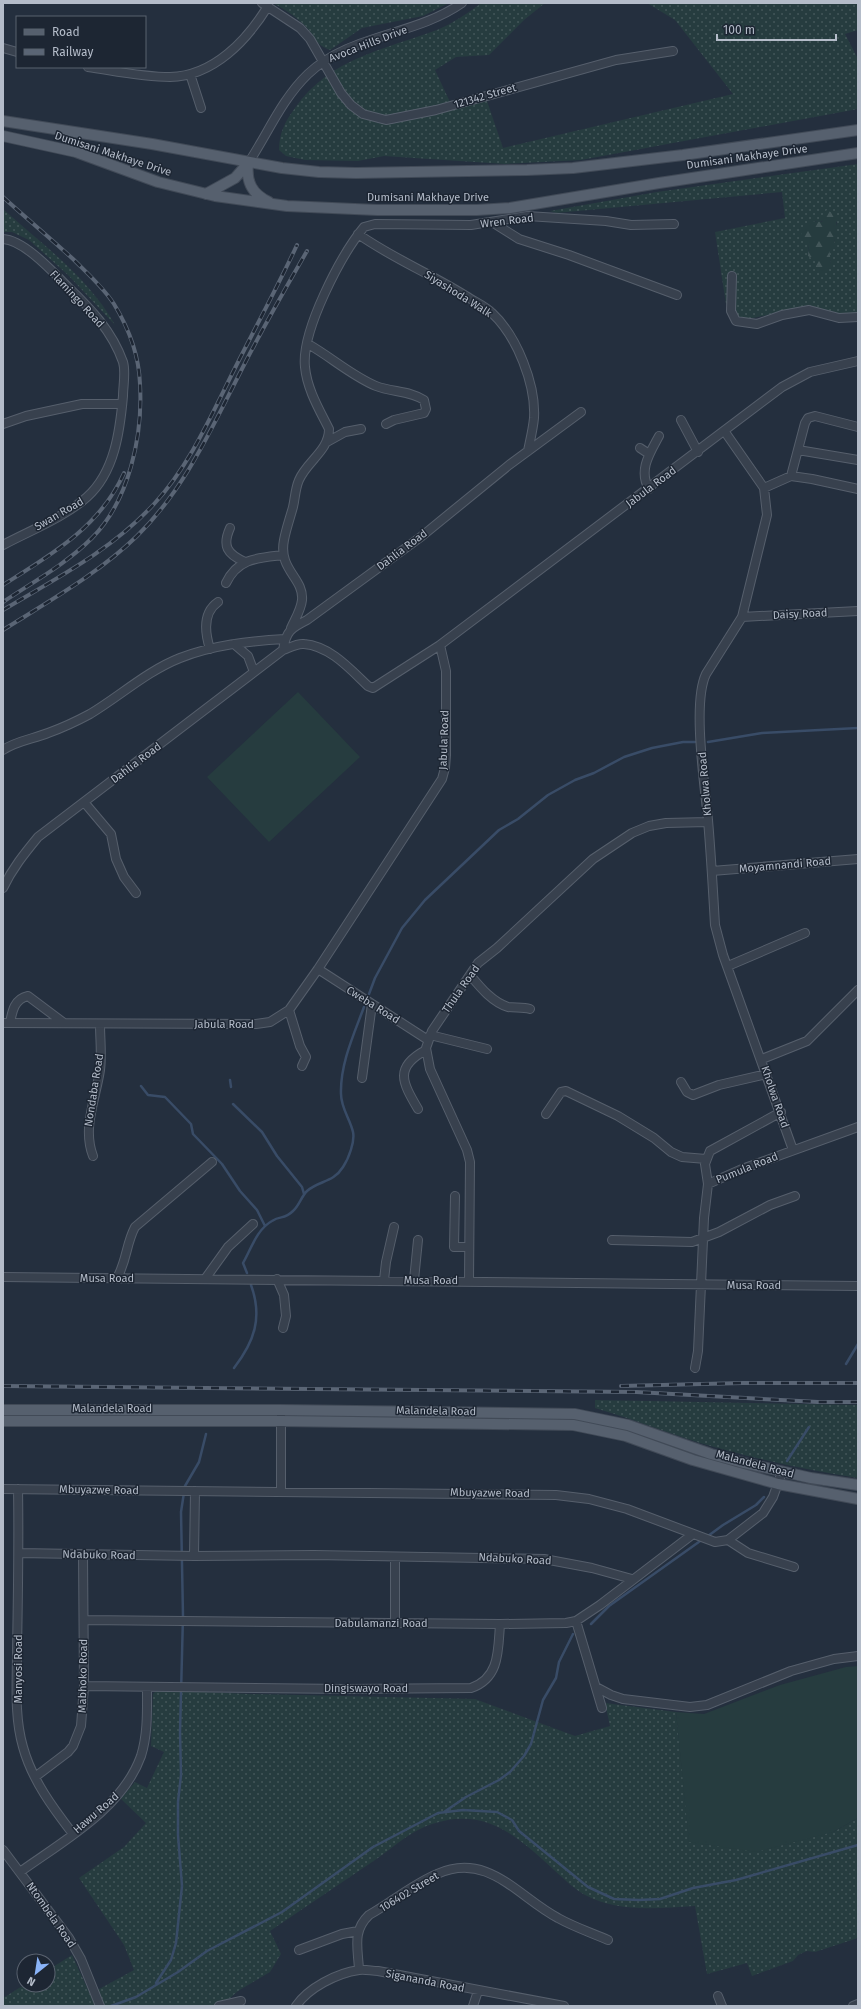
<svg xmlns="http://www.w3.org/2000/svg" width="861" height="2009" font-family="'Fira Sans',sans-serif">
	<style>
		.grass { fill: url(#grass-dots); fill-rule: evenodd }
		.forest { fill: url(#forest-firs) }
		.pitch { fill: #263c3f }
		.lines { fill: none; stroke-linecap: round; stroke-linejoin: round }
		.stream { stroke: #394c67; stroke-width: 2.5 }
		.minor-casing { stroke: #565f6c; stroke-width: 10 }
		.major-casing { stroke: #414a57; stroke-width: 12 }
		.minor { stroke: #38414e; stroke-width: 8 }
		.major { stroke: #56606e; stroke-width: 10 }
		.rail-casing { stroke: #5a6575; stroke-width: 4 }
		.rail { stroke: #1d2633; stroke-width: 2.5; stroke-dasharray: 8; stroke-linecap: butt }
		.labels { text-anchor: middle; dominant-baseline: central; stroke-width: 3; stroke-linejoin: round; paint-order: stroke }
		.street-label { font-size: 11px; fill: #b4bcc9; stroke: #1d2633 }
	</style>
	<defs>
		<pattern id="grass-dots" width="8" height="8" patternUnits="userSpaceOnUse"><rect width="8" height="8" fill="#263c3f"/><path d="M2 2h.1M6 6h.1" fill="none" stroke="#435659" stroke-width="1.8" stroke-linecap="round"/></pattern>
		<pattern id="forest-firs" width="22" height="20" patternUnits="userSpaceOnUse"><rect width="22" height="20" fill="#263c3f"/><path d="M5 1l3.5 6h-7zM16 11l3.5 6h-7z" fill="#435659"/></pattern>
	</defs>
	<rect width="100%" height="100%" fill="#242f3e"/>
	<path class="grass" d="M 273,3 L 449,3 L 423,16 L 362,28 L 330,50 C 315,44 317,40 308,29 C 298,18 286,10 273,3 Z
		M 481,3 L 545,3 L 524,20 L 489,55 L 456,57 L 435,70 L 450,102 L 487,101 L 503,148 L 733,94 L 675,20 L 647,3 L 858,3 L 858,30 L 845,34 L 858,59 L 858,109 L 581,160 L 505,164 L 384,156 L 358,161 L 305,160 L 286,156 L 279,150 C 279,134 285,121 295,108 C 330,58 383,50 437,30 C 453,23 467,14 481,3 Z
		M 858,164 L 858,314 L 839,314 L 812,307 L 813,306 L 748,319 L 739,318 L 726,304 L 715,232 L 785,218 L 782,192 L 556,213 L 550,211 L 657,192 ZM 823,220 L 837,222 L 834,235 L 835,241 L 828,248 L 831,264 L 808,256 L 809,244 L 815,221 L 819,223 Z
		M 3,209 C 43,245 89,278 115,325 L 68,275 L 29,240 L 12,232 L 3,232 Z
		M 595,1400 L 858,1405 L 858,1478 C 804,1470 752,1458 700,1443 C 665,1432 630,1418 595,1408 Z
		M 157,1690 L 249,1694 L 475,1699 L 575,1736 L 610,1726 L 605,1703 L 676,1712 L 690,1842 L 833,1832 L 858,1818 L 858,1938 L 815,1952 L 807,1951 L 798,1955 L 793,1961 L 752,1976 L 747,1963 L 707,1974 L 695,1906 C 658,1908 619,1913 585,1895 C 574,1889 564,1879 554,1870 C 518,1837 486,1806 432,1824 C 412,1830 395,1846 378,1858 C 342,1882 306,1907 270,1931 L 281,1954 L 270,1972 L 238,1991 L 221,2006 L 3,2006 L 3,1998 L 24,1985 L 48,1985 L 48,1970 L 72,1955 L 90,1994 L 134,1970 L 124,1945 L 79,1878 L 124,1847 L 146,1823 L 121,1799 L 135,1782 L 147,1788 L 164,1752 L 151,1746 L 153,1694 Z"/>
	<path class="forest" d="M 827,210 L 836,215 C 837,222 835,239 834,247 L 829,248 L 831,264 L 829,269 L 823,272 L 816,269 L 815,260 L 808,256 L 809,244 L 801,235 L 802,229 L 809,221 L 822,222 L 823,213 Z"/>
	<path class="pitch" d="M 298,692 L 360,757 L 269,842 L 207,777 Z
		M 858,1666 L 858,1818 L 833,1832 L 756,1852 L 689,1842 L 676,1712 L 704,1714 L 780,1685 L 846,1667 Z"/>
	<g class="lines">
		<path class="stream" d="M 708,742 L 762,733 L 858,728
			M 369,994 L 375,978 L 402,928 L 425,900 L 499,830 L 518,819 L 548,795 L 575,780 L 594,773 L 624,757 L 652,748 L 683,742 L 695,742
			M 230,1080 L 231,1087
			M 141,1086 L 148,1095 L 165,1097 L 191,1124 L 193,1134 L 222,1164 L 240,1191 L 257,1210 L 265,1226
			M 233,1104 L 262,1132 L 277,1156 L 302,1187 L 304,1194
			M 247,1273 L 243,1263 C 251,1249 257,1229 272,1221 C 281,1215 284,1220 293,1211 C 299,1206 301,1197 307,1191 C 320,1180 333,1183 343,1167 C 349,1158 355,1141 353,1132 C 350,1119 341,1108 341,1094 C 340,1064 354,1034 364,1007
			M 846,1364 L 858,1344
			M 234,1368 C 254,1342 263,1318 251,1285
			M 787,1461 L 809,1427
			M 708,1536 L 723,1525 L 756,1505 L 764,1497
			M 591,1624 L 609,1606 L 703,1539
			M 444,1812 L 466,1797 L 499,1780 L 510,1772 L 524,1756 L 531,1744 L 543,1700 L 556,1678 L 559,1662 L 573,1634
			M 156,1983 L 171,1960 L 176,1943 L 182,1886 L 178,1835 L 178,1802 L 181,1775 L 180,1732 L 183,1616 L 181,1512 L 185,1486 L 199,1462 L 206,1434
			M 111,2006 L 136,1997 L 178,1972 L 207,1951 L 282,1912 L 373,1847 L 438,1813 L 463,1810 L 497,1812 L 512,1820 L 519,1831 L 588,1887 L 614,1899 L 639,1900 L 660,1899 L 693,1888 L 736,1880 L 858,1845"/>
		<defs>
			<path id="minor" d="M 262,3 L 300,28 L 310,39 L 341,93 L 351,105 L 363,114 L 386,120 L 436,110 L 616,60 L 673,51
				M 3,48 L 17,52
				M 88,67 C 115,71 143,77 170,77 C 214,76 247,40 268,6
				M 190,74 L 201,108
				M 249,162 C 268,133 282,99 308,74 C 350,34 415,36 462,3
				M 492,222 L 519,239 L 569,255 L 677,295
				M 358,234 C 392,258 431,274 466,296 C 475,302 485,306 492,313 C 517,336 536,385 534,418 C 533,429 530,441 528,451
				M 3,239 C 24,240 53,272 68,287 C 91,309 112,331 123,362 C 126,372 123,386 123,396 C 120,430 115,472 87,497 C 65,517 29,531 3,545
				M 732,276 L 731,311 L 736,321 L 757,324 L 782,315 L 809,310 L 839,318 L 858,317
				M 308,344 C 331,357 352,376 376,386 C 391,392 411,391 424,400 L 426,409 L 424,413 L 394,420 L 386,424
				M 681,420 L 698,452
				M 3,424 L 26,416 L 82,404 L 122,404
				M 725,432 L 764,488 L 767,515 L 742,617 L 706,674 C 692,703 705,786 708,820 C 711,855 713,890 715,925 L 723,955 L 793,1150
				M 327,442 L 345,432 L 361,429
				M 640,448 L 649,454
				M 798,450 L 858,460
				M 791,476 L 805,423 L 808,418 L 815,416 L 858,427
				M 764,488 L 791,476 L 812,479 L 858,489
				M 649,489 C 638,470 650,453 659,436
				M 230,528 C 222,546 227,554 245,562
				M 226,583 C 238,558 258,558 283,555
				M 742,617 L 858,611
				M 291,628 C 295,619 301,610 302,600 C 304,578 278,570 284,540 C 286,529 290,518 293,507 C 295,499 295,489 299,480 C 307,461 329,451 329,429 C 319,409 307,389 305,367 C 301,331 341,255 364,227 L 375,224 L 471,225 L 527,216 L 606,221 L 631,225 L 674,224
				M 234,644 L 248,656 L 254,672
				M 210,649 C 205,633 202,613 218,602
				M 283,650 C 286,631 291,628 307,620 L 422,536 L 509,465 L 581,412
				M 3,750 C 16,741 33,739 48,733 C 62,728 77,721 90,714 C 120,696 147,671 180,658 C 213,645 249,641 285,639
				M 84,802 L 111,834 L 116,859 L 124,877 L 136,893
				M 712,871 L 858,859
				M 3,888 C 12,869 24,854 38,837 L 283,650 C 289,648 297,643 304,644 C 330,646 350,669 368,686 L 373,688 L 440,645
				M 728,966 L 805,933
				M 318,969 L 428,1040
				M 470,975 C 480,987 492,1002 508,1007 C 515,1008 523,1007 530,1009
				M 289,1010 L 300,1046 L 306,1057 L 302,1066
				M 3,1023 L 256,1024 L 270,1022 L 289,1010 L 318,969 L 442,779 L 445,768 L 446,755 L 446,671 L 440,645 L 782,387 L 810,372 L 858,361
				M 10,1023 C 12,1012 14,999 28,996 L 64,1023
				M 430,1035 L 487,1049
				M 762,1059 L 807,1041 L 858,990
				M 362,1078 L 372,1004
				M 681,1082 L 687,1092 L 693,1095 L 719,1085 L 767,1074
				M 418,1109 C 402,1082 394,1067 426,1050
				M 546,1114 L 561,1092 L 566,1091 L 618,1116 L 654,1138 L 671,1152 L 682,1157 L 706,1159
				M 93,1156 C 82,1128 96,1098 100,1070 C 102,1055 100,1039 100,1024
				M 708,1184 L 705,1164 L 710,1151 L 781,1112
				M 455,1196 L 454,1247 L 469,1247
				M 612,1240 L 692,1242 L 719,1232 L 770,1205 L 795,1196
				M 3,1277 L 858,1286
				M 117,1278 C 127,1260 126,1244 135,1227 L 212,1162
				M 205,1279 L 228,1247 L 253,1224
				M 277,1279 L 284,1295 L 286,1316 L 283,1328
				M 384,1280 L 386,1262 L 394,1227
				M 414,1280 L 418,1240
				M 469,1281 L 470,1162 L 467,1150 L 430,1069 L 426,1048 L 432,1031 L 478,963 L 497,948 L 593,859 L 632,833 L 649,826 L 666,823 L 708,822
				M 695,1368 L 698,1351 L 704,1218 L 708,1184 L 742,1169 L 858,1127
				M 3,1489 L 556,1495 L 589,1499 L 627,1509 L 715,1542 L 728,1540 L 763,1513 L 773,1497 L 782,1472
				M 18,1489 C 19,1543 18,1596 17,1650 C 17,1682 14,1716 23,1747 C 32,1780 53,1808 73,1834
				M 281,1492 L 281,1410
				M 728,1540 L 748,1553 L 794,1567
				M 19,1553 L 194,1556 L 314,1555 L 544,1559 L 592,1568 L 632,1579
				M 194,1556 L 195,1491
				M 84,1620 L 500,1624 L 566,1623 L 576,1621 L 600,1605 L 693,1534
				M 576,1621 L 602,1708
				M 395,1623 L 395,1557
				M 84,1686 L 345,1689 L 471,1688 C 500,1678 498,1650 500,1624
				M 596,1687 L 611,1695 L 623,1699 L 690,1707 L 707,1705 L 791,1671 L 834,1659 L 858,1656
				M 35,1777 L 68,1752 L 73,1746 L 81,1726 L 84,1686 L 83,1555
				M 3,1850 L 69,1938 L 81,1959 L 100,2006
				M 20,1872 C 63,1841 122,1809 141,1756 C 148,1734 147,1709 147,1687
				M 299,1950 L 342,1934 L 358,1931
				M 359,1970 C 358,1948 352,1931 369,1915 C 392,1902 413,1884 437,1874 C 488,1851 518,1897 558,1918 C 574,1927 592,1933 608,1940
				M 718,1996 L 722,2006
				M 219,2006 L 241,2001
				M 296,2006 C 308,1988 337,1973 359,1970 C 365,1969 372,1971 378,1971 L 564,2006
				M 473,2006 L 478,1991
				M 853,2006 L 858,2004"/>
			<path id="major" d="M 3,121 L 152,144 L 282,168 L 319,172 L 356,173 L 527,170 L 573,168 L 683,155 L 858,130
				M 3,136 L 76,152 L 158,182 L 215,196 L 287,206 L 377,210 L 477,210 L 510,208 L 659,183 L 858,153
				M 248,164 C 246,182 252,194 269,202
				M 206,194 L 235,178 L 249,162
				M 3,1410 L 281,1410 L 575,1414 L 628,1425 L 711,1454 L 740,1462 L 811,1478 L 858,1485
				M 3,1421 L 282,1421 L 573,1425 L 626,1436 L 693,1460 L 778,1484 L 858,1499"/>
		</defs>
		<use href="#minor" class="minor-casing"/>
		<use href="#major" class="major-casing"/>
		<use href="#minor" class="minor"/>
		<use href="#major" class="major"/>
		<defs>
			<path id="rail" d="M 3,197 C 26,218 50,238 73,259 C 87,273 103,287 114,304 C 128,327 139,356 140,384 C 143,436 129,501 92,538 C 66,564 33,582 3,602
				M 3,585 C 51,555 100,527 124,473
				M 3,610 C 55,579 112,550 154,504 C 189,466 210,418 233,372 C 254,330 277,288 297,245
				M 3,630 C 49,601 98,574 137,536 C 186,488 213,425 244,365 C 264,326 285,289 307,251
				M 3,1386 L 636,1392 L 818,1402 L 858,1402
				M 621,1386 L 743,1383 L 858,1383"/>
		</defs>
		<use href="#rail" class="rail-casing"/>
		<use href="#rail" class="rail"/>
	</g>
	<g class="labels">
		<g class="street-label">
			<text transform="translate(368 44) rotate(-21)">Avoca Hills Drive</text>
			<text transform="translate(485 96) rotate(-16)">121342 Street</text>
			<text transform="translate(113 154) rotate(18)">Dumisani Makhaye Drive</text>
			<text transform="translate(747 157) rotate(-8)">Dumisani Makhaye Drive</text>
			<text x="428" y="197">Dumisani Makhaye Drive</text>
			<text transform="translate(507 221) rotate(-7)">Wren Road</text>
			<text transform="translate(458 294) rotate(32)">Siyashoda Walk</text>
			<text transform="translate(77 299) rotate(47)">Flamingo Road</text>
			<text transform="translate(651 487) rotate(-37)">Jabula Road</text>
			<text transform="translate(59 514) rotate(-30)">Swan Road</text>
			<text transform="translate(402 550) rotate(-37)">Dahlia Road</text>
			<text transform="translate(800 614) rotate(-3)">Daisy Road</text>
			<text transform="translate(444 740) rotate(-88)">Jabula Road</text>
			<text transform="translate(136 763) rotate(-37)">Dahlia Road</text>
			<text transform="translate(705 784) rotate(-95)">Kholwa Road</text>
			<text transform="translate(785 865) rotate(-5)">Moyamnandi Road</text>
			<text transform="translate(461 989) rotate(-55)">Thula Road</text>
			<text transform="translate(373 1005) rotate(32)">Cweba Road</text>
			<text x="224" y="1024">Jabula Road</text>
			<text transform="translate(94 1090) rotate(-81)">Nondaba Road</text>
			<text transform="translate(775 1097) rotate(71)">Kholwa Road</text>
			<text transform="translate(747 1168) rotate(-22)">Pumula Road</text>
			<text x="107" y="1278">Musa Road</text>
			<text x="431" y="1280">Musa Road</text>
			<text x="754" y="1285">Musa Road</text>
			<text x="112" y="1408">Malandela Road</text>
			<text transform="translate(436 1411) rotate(1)">Malandela Road</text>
			<text transform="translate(755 1464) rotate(15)">Malandela Road</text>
			<text transform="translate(99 1490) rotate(1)">Mbuyazwe Road</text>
			<text transform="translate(490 1493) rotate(1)">Mbuyazwe Road</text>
			<text transform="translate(99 1555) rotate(1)">Ndabuko Road</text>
			<text transform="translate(515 1559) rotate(3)">Ndabuko Road</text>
			<text x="381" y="1623">Dabulamanzi Road</text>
			<text transform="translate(18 1669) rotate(-90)">Manyosi Road</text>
			<text transform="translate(83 1676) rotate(-89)">Mabhoko Road</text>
			<text x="366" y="1688">Dingiswayo Road</text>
			<text transform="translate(96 1813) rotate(-41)">Hawu Road</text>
			<text transform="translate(409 1892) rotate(-31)">106402 Street</text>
			<text transform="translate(51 1915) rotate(55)">Ntombela Road</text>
			<text transform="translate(425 1981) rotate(11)">Sigananda Road</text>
		</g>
	</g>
	<rect width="861" height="2009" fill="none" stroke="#b4bcc9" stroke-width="8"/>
	<rect x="16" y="16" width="130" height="52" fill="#1d2633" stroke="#59626f"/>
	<rect x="24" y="29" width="20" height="6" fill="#56606e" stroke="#59626f"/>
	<text x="52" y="36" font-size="12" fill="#b4bcc9">Road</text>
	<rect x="24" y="49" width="20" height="6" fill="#5a6575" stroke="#59626f"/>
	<text x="52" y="56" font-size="12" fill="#b4bcc9">Railway</text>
	<g transform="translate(36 1973) rotate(210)"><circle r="19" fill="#1d2633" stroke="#59626f"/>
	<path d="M0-3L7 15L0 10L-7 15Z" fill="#8ab4f8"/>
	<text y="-6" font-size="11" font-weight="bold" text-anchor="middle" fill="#b4bcc9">N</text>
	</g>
	<path d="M717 34v6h119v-6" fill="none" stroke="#b4bcc9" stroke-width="2"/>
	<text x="723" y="34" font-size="12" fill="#b4bcc9" stroke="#1d2633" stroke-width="3" paint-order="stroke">100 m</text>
</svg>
